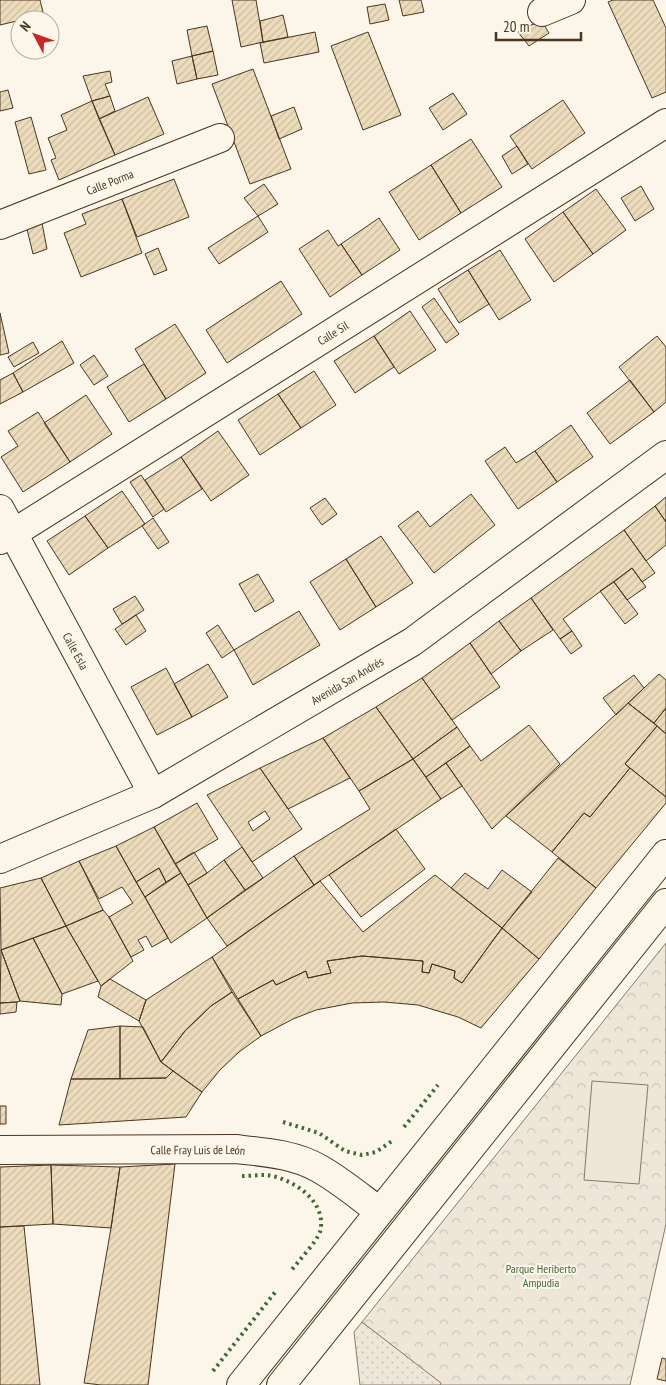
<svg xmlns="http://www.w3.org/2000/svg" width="666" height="1385" font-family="'PT Sans Narrow',sans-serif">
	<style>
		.grass { fill: url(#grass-dots); stroke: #887966 }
		.park { fill: url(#park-crowns); stroke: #887966 }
		.pitch { fill: #ede6d9; stroke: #887966 }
		.building { fill: url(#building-hatch); stroke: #4a3520; fill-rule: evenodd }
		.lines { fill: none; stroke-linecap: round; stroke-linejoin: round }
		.minor-casing { stroke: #4a3520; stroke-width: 30 }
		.major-casing { stroke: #4a3520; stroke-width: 30 }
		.minor { stroke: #fbf6e9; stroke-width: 28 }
		.major { stroke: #fbf6e9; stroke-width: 28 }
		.hedge { stroke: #436837; stroke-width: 4; stroke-dasharray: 2.5 4; stroke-linecap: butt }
		.labels { text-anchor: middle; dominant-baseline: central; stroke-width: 4; stroke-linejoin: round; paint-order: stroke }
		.street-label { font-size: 12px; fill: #4a3520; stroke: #fbf6e9 }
		.park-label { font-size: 12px; fill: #436837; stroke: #fbf6e9 }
	</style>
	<defs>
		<pattern id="grass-dots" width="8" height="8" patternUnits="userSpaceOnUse" patternTransform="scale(1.25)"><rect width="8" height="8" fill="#ede6d9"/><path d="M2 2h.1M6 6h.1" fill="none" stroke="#cdc6ba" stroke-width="1.8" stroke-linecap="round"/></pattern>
		<pattern id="park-crowns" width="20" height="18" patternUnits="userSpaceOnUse" patternTransform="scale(1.25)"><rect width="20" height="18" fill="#ede6d9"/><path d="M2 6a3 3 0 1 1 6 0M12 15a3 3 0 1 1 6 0" fill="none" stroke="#cdc6ba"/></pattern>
		<pattern id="building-hatch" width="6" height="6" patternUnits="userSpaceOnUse" patternTransform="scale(1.25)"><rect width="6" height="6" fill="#ecdcbc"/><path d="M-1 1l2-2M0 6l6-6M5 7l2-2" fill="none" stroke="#ccbda1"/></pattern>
	</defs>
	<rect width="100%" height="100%" fill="#fbf6e9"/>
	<path class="grass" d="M 362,1322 L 442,1383 L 440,1385 L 360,1385 L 354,1332 Z"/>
	<path class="park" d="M 666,943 L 666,1224 L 630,1385 L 440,1385 L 441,1383 L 362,1322 Z"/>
	<path class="pitch" d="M 592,1081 L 648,1085 L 639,1184 L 584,1180 Z"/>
	<path class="building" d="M 0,0 L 40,0 L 45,20 L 29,20 L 29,18 L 0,25 Z
		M 232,0 L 256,0 L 263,42 L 241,47 Z
		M 399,0 L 421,0 L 424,12 L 403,16 Z
		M 613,0 L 653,0 L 666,28 L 666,92 L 652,98 L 608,2 Z
		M 385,4 L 389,20 L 370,24 L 367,7 Z
		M 283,15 L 288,37 L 263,42 L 260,21 Z
		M 541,20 L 549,33 L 529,46 L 518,32 Z
		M 207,26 L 213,51 L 192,56 L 187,30 Z
		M 315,32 L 319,52 L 264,63 L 260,43 Z
		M 368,32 L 401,115 L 363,130 L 331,46 Z
		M 213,51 L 218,75 L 197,79 L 192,56 Z
		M 192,56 L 197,79 L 177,84 L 172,61 Z
		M 253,69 L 291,169 L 250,184 L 212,84 Z
		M 110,71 L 112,82 L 105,84 L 110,96 L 92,101 L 83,76 Z
		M 8,90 L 13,108 L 0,111 L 0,92 Z
		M 453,93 L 467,114 L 443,130 L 429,108 Z
		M 110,96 L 115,111 L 99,119 L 92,101 Z
		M 148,97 L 164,134 L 115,155 L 99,119 Z
		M 563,100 L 585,133 L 532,169 L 510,136 Z
		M 92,101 L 115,155 L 59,180 L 51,160 L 56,158 L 48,138 L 67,130 L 61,115 Z
		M 294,107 L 302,129 L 279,139 L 271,116 Z
		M 31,117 L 46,170 L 29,174 L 15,122 Z
		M 471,139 L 502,187 L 461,213 L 431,165 Z
		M 517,146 L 528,164 L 512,174 L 502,156 Z
		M 431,165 L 461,213 L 419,240 L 389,192 Z
		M 174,179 L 189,217 L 137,237 L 122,199 Z
		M 264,184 L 278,204 L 258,216 L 244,198 Z
		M 641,186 L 654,209 L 635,221 L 621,198 Z
		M 596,189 L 626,230 L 593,254 L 563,212 Z
		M 122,199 L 142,253 L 81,277 L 64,233 L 86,224 L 82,214 Z
		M 563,212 L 593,254 L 554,282 L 525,239 Z
		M 258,216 L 268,232 L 219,264 L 208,248 Z
		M 41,218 L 47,249 L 33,254 L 26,225 Z
		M 379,218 L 400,250 L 362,275 L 341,244 Z
		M 328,230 L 338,246 L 341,244 L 362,275 L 330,297 L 299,249 Z
		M 158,248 L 167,270 L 154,275 L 145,254 Z
		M 500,250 L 531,300 L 499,320 L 468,270 Z
		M 468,270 L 489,304 L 459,323 L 438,289 Z
		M 281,281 L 302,314 L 227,363 L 206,330 Z
		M 434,298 L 459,334 L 446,343 L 422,307 Z
		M 410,311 L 436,350 L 399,374 L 374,336 Z
		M 0,313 L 9,353 L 0,355 Z
		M 175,324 L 206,373 L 166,399 L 135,349 Z
		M 374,336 L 394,367 L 355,393 L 334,361 Z
		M 657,336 L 666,347 L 666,402 L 654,412 L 619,367 Z
		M 62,341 L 74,363 L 23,392 L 13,373 Z
		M 33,342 L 39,353 L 14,367 L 8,357 Z
		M 94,355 L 108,376 L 94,385 L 80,365 Z
		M 144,364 L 166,399 L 129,422 L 107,387 Z
		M 314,371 L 336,405 L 301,428 L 278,394 Z
		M 13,373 L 23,392 L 0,404 L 0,380 Z
		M 630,380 L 654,412 L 610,444 L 587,413 Z
		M 278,394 L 301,428 L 260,455 L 238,420 Z
		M 86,395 L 112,434 L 70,462 L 44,423 Z
		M 38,412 L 70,462 L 23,492 L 1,457 L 18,446 L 8,431 Z
		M 571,425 L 593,457 L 557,482 L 535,451 Z
		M 218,431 L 249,475 L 211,501 L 181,457 Z
		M 505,447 L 516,463 L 535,451 L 557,482 L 518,509 L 485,461 Z
		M 181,457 L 202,489 L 166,512 L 145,480 Z
		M 141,475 L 164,509 L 153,517 L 130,482 Z
		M 122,491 L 145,524 L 108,548 L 85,516 Z
		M 471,494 L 495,525 L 434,573 L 398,526 L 418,511 L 430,527 Z
		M 666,497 L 666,522 L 655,506 Z
		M 325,498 L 337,514 L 322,525 L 310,508 Z
		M 655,506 L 666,522 L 666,545 L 646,561 L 624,530 Z
		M 85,516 L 108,548 L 69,575 L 47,541 Z
		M 153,518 L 169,542 L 158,549 L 142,526 Z
		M 624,530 L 655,573 L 642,582 L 632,568 L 563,619 L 572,631 L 560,639 L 531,598 Z
		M 381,536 L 413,583 L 376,607 L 346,559 Z
		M 346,559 L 376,607 L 340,630 L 310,582 Z
		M 632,568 L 646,587 L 627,600 L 614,582 Z
		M 258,574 L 274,601 L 255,612 L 239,584 Z
		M 614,582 L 638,614 L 625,624 L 600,591 Z
		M 135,596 L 144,610 L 122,624 L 113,609 Z
		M 531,598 L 553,630 L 521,651 L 499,621 Z
		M 299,611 L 320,645 L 253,685 L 234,650 Z
		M 136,615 L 146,631 L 126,645 L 115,629 Z
		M 499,621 L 521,651 L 491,674 L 470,643 Z
		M 218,625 L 234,650 L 222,658 L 206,633 Z
		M 572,631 L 582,646 L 571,654 L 560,639 Z
		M 470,643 L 500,687 L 452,720 L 422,678 Z
		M 208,664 L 228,697 L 192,717 L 174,684 Z
		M 166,668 L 192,717 L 157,735 L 131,687 Z
		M 659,674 L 666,680 L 666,708 L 654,723 L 628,703 Z
		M 634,675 L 644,688 L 616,715 L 603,698 Z
		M 422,678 L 457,727 L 413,759 L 376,707 Z
		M 628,703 L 657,726 L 625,764 L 630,768 L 590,817 L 584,813 L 552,852 L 506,816 Z
		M 376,707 L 413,759 L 359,791 L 323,738 Z
		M 666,708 L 666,734 L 654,723 Z
		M 529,725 L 560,764 L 492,829 L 446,763 L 470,746 L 481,761 Z
		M 657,726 L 666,734 L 666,797 L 625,764 Z
		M 457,727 L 470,746 L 426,777 L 413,759 Z
		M 323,738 L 350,778 L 288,809 L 260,768 Z
		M 413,759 L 441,799 L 314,885 L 294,856 L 370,809 L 359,791 Z
		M 446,763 L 462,786 L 441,799 L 426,777 Z
		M 260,768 L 302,829 L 252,862 L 207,795 ZM 265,811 L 270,819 L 253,831 L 248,822 Z
		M 630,768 L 666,797 L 666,803 L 596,888 L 552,852 L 584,813 L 590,817 Z
		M 197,803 L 218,839 L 175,864 L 154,827 Z
		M 154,827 L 181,873 L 166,882 L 159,868 L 136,882 L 116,846 Z
		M 396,829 L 425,869 L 361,917 L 329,875 Z
		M 116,846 L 168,938 L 152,947 L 146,936 L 138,940 L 144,950 L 131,957 L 109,917 L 133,903 L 122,887 L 99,899 L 79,861 Z
		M 242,847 L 263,878 L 245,890 L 224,860 Z
		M 194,852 L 207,873 L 188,885 L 175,864 Z
		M 294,856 L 314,885 L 227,946 L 207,918 Z
		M 558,858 L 596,888 L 539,959 L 502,928 Z
		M 224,860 L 245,890 L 207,918 L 188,885 L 207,873 Z
		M 79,861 L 103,910 L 66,926 L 41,878 Z
		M 159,868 L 166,882 L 145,897 L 136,882 Z
		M 502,870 L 532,892 L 502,928 L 451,888 L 465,873 L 488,889 Z
		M 181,873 L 207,918 L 171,943 L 145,897 Z
		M 435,875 L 502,928 L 462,983 L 454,978 L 455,971 L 432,964 L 429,973 L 422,972 L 423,961 L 362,956 L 327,961 L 331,973 L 308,978 L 306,971 L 276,985 L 273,980 L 238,999 L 212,957 L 320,881 L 363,932 Z
		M 41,878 L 66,926 L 1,950 L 0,888 Z
		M 103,910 L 109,917 L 133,961 L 101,986 L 66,926 Z
		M 66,926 L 98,981 L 62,994 L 33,938 Z
		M 502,928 L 539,959 L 481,1028 L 458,1017 L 418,1005 L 384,1002 L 352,1003 L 316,1010 L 293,1019 L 261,1036 L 238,999 L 273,980 L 276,985 L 306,971 L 308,978 L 331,973 L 327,961 L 362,956 L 423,961 L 422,972 L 429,973 L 432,964 L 455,971 L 454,978 L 462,983 Z
		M 33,938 L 62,994 L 61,1005 L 20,1001 L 1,950 Z
		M 1,950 L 20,1001 L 17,1002 L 0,1003 Z
		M 212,957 L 232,992 L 211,1006 L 185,1031 L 161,1062 L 139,1021 L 146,1000 Z
		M 110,979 L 146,1000 L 139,1021 L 98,997 L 101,986 Z
		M 232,992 L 261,1036 L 239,1052 L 220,1070 L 202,1092 L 161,1062 L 185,1031 L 211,1006 Z
		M 17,1002 L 16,1012 L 0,1014 L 0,1003 Z
		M 120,1026 L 120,1079 L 71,1079 L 88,1030 Z
		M 120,1026 L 143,1027 L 161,1062 L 173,1071 L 166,1078 L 120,1079 Z
		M 173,1071 L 202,1092 L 186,1117 L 59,1125 L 71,1079 L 166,1078 Z
		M 0,1106 L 6,1106 L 6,1124 L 0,1124 Z
		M 175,1164 L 148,1385 L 101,1385 L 84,1383 L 111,1228 L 120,1167 Z
		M 51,1165 L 53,1224 L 0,1227 L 0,1167 Z
		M 51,1165 L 120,1167 L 111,1228 L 53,1224 Z
		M 24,1226 L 40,1385 L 0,1385 L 0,1227 Z
		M 662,1358 L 666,1359 L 666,1381 L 657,1379 Z"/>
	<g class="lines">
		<defs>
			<g id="minor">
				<path d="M 542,12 L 571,0"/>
				<path id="s1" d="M 0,225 L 220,138"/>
				<path id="s2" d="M 0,509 L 153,794"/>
				<path id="s3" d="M 0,540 L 12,534 L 666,123"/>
				<path id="s4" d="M 0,859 L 153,794 L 412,642 L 666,455"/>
				<path id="s5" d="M 0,1150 L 235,1149 C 263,1152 295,1154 320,1169 C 341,1181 360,1197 379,1211"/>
			</g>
			<path id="major" d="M 241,1385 L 666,854
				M 281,1385 L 666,903"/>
		</defs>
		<use href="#minor" class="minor-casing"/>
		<use href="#major" class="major-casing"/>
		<use href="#minor" class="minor"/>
		<use href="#major" class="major"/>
		<path class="hedge" d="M 283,1122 L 319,1133 L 345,1151 L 362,1155 L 376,1152 L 392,1141
			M 404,1127 L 438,1085
			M 242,1176 C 250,1176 258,1175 266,1175 C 293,1178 328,1202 320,1232 C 317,1241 297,1263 290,1272
			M 213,1371 L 276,1291"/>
	</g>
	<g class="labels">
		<g class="street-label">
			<text stroke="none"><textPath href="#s1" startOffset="118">Calle Porma</textPath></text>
			<text stroke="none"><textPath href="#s3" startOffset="392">Calle Sil</textPath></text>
			<text stroke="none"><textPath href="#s2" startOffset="161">Calle Esla</textPath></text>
			<text stroke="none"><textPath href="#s4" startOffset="391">Avenida San Andrés</textPath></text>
			<text stroke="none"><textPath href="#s5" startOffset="198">Calle Fray Luis de León</textPath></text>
		</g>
		<g class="park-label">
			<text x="541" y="1268">Parque Heriberto<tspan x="541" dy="14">Ampudia</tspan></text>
		</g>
	</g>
	<g transform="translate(35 35) rotate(311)"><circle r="24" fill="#fbf6e9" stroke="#b4a999"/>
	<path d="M0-4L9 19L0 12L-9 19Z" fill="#c62828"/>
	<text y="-8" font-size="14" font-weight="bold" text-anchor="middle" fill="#4a3520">N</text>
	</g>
	<path d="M496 32v8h85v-8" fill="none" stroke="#4a3520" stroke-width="2.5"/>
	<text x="503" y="32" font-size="15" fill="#4a3520" stroke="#fbf6e9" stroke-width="4" paint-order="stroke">20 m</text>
</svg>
